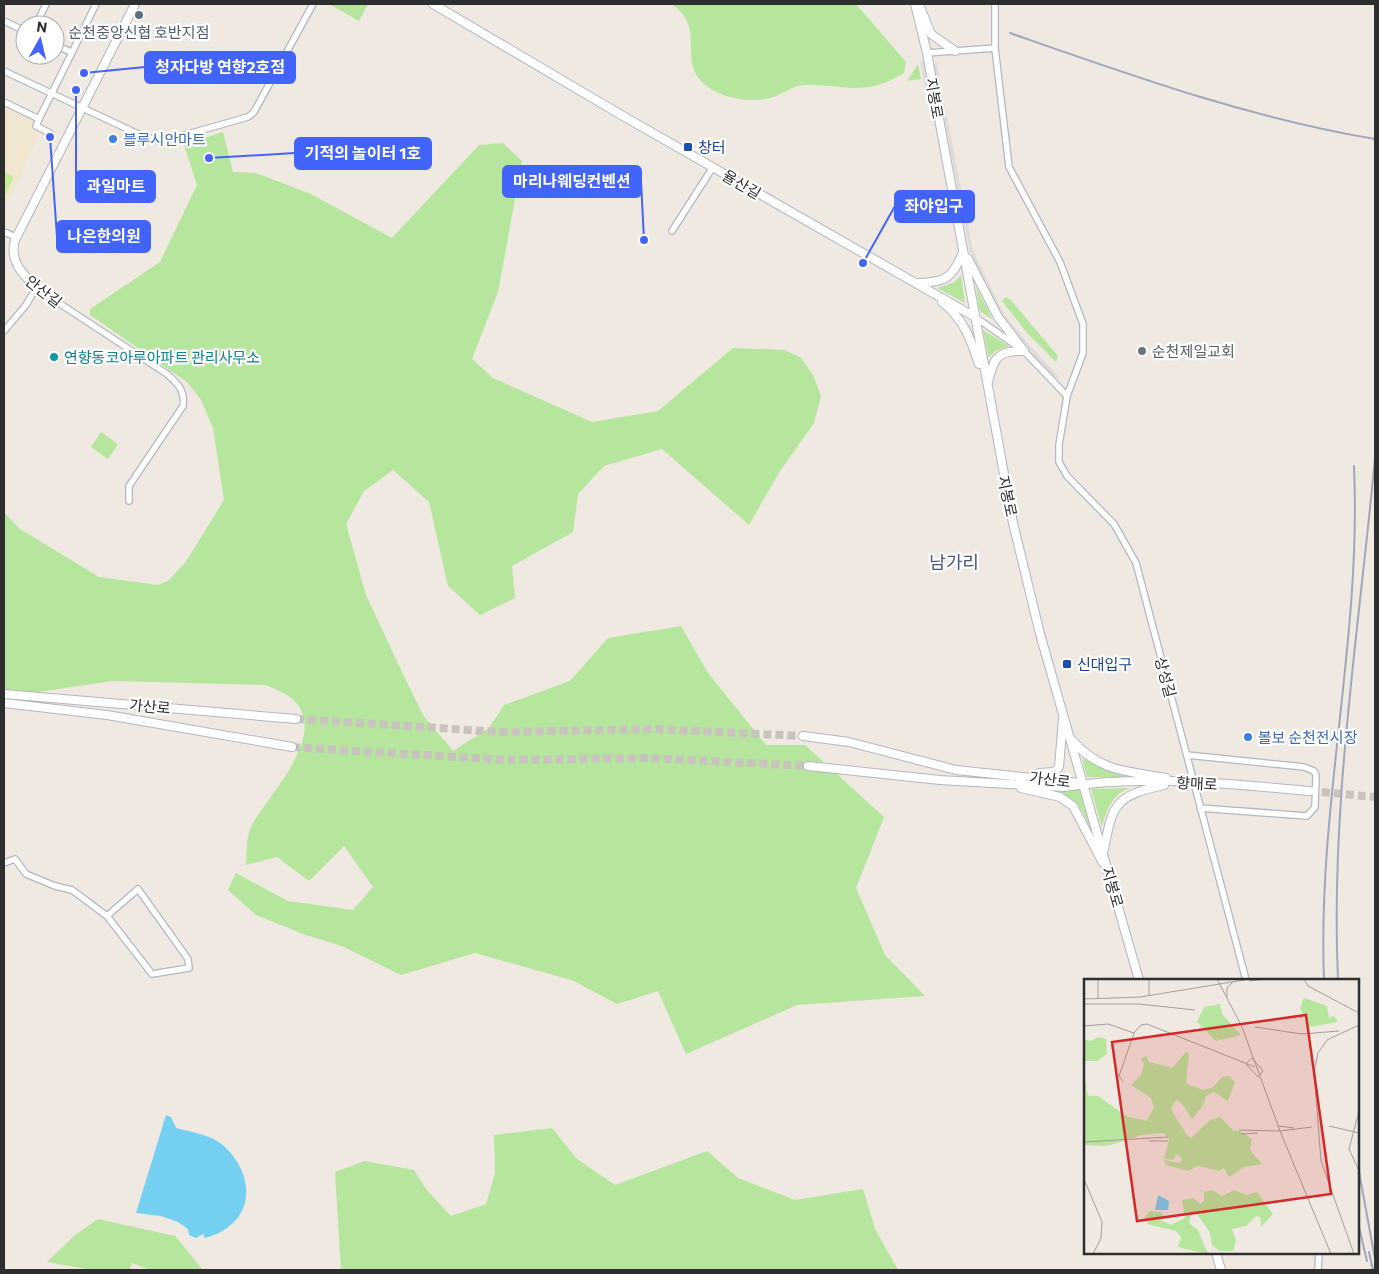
<svg xmlns="http://www.w3.org/2000/svg" width="1379" height="1274" font-family="Commissioner,'Noto Sans KR',sans-serif">
	<style>
		.education { fill: #f0e6d1 }
		.green { fill: #b6e59e }
		.pitch { fill: #c9ec9a }
		.plaza { fill: #dfdcd8 }
		.water { fill: #75cff0 }
		.lines { fill: none; stroke-linecap: round; stroke-linejoin: round }
		.secondary-tunnel { stroke: #c8c4bd; stroke-width: 8; stroke-dasharray: 8 4; stroke-linecap: butt }
		.street-casing { stroke: #b4b7c1; stroke-width: 8 }
		.secondary-casing { stroke: #b4b7c1; stroke-width: 10 }
		.street { stroke: #fff; stroke-width: 5.5 }
		.secondary { stroke: #fff; stroke-width: 8 }
		.rail { stroke: #a3a6b8; stroke-width: 2 }
		.service-dot { fill: #5c6f8a; stroke: #fff; stroke-width: 2 }
		.shop-dot { fill: #3f7fe0; stroke: #fff; stroke-width: 2 }
		.transit-dot { fill: #1a4fb4; stroke: #fff; stroke-width: 2 }
		.worship-dot { fill: #6b7280; stroke: #fff; stroke-width: 2 }
		.culture-dot { fill: #0f9aa8; stroke: #fff; stroke-width: 2 }
		.labels { text-anchor: middle; dominant-baseline: central; stroke-width: 4.5; stroke-linejoin: round; paint-order: stroke }
		.service-label { font-size: 15px; fill: #4e5e75; stroke: #fff }
		.street-label { font-size: 15px; fill: #2e2e2e; stroke: #fff }
		.shop-label { font-size: 15px; fill: #366cbe; stroke: #fff; text-anchor: start }
		.transit-label { font-size: 15px; fill: #164399; stroke: #fff; text-anchor: start }
		.worship-label { font-size: 15px; fill: #5b616d; stroke: #fff; text-anchor: start }
		.culture-label { font-size: 15px; fill: #0d838f; stroke: #fff; text-anchor: start }
		.quarter-label { font-size: 18px; fill: #4d5680; stroke: #fff }
		.inset-road { fill: none; stroke: #a29e99; stroke-width: 1 }
		.view { fill: #d62828; fill-opacity: 0.15; stroke: #d62828; stroke-width: 2.5 }
		.inset-edge { fill: none; stroke: #2e2e2e; stroke-width: 2.5 }
		.leader { fill: none; stroke: #4264fb; stroke-width: 2 }
		.callout-dot { fill: #4264fb; stroke: #fff; stroke-width: 2 }
		.callout { fill: #4264fb; stroke: #4264fb; stroke-width: 2 }
		.callout-label { font-size: 16px; text-anchor: middle; font-weight: bold; fill: #fff }
	</style>
	<rect width="100%" height="100%" fill="#efe9e1"/>
	<path class="education" d="M 4,107 L 34,121 L 32,129 L 40,133 L 4,211 Z"/>
	<path class="green" d="M 329,4 L 368,4 L 359,21 Z
		M 671,4 L 856,4 L 906,62 L 904,73 C 862,98 848,84 805,85 C 792,85 782,95 770,98 C 746,104 712,97 697,76 C 683,55 703,23 671,4 Z
		M 918,64 L 921,79 L 907,81 Z
		M 223,132 L 233,172 L 256,173 L 311,194 L 392,238 L 479,145 L 503,143 L 522,161 L 498,292 L 472,359 L 493,378 L 592,422 L 658,411 L 733,348 L 785,350 L 801,358 L 813,375 L 821,396 L 814,423 L 780,471 L 749,525 L 662,449 L 604,466 L 578,494 L 573,532 L 512,566 L 515,598 L 480,615 L 448,586 L 429,502 L 393,470 L 364,491 L 346,524 L 366,595 L 403,674 L 423,715 L 453,751 L 489,728 L 504,705 L 570,681 L 608,638 L 681,626 L 708,673 L 766,745 L 805,745 L 884,817 L 856,888 L 885,955 L 925,996 L 797,1005 L 686,1054 L 658,991 L 617,1004 L 574,981 L 475,953 L 401,975 L 344,947 L 303,934 L 256,915 L 228,890 L 236,873 L 288,901 L 353,910 L 373,887 L 344,846 L 309,881 L 277,857 L 246,865 C 247,854 246,837 251,827 C 266,797 324,742 298,705 C 291,695 277,690 266,685 L 113,681 L 4,697 L 4,512 L 20,529 L 99,577 L 158,585 L 168,581 L 185,563 L 224,500 L 213,428 L 201,400 L 187,382 L 90,315 L 90,309 L 160,262 L 197,185 L 184,145 Z
		M 961,275 L 965,303 L 937,288 L 955,282 Z
		M 976,287 L 993,320 L 980,311 Z
		M 1006,297 L 1010,299 L 1058,356 L 1056,362 L 1028,334 L 1002,301 Z
		M 983,330 L 1009,346 L 995,351 L 989,358 Z
		M 101,432 L 118,444 L 108,459 L 91,447 Z
		M 1082,758 L 1107,771 L 1128,777 L 1087,777 Z
		M 1131,788 C 1113,793 1106,810 1102,827 L 1091,789 Z
		M 1079,789 L 1092,833 C 1081,805 1076,795 1045,790 Z
		M 552,1128 L 577,1159 L 615,1185 L 707,1151 L 738,1178 L 795,1200 L 863,1189 L 875,1229 L 898,1270 L 341,1270 L 335,1172 L 365,1161 L 414,1170 L 426,1189 L 451,1216 L 486,1204 L 495,1173 L 494,1135 Z
		M 98,1219 L 175,1236 L 203,1270 L 150,1270 L 132,1263 L 130,1270 L 92,1270 L 47,1262 L 75,1235 Z"/>
	<path class="pitch" d="M 4,172 L 14,177 L 4,198 Z"/>
	<path class="plaza" d="M 936,59 L 973,251 L 1004,314 L 1030,346 L 1060,378 L 1054,377 L 1027,348 L 1001,316 L 970,252 L 934,67 Z
		M 920,60 L 924,63 L 928,86 L 926,93 Z"/>
	<path class="water" d="M 166,1115 L 171,1117 L 176,1128 C 191,1132 212,1135 224,1146 C 258,1178 254,1225 205,1238 L 203,1234 L 196,1238 L 189,1235 L 188,1229 L 178,1222 L 161,1216 L 136,1213 Z"/>
	<g class="lines">
		<path class="secondary-tunnel" d="M 296,719 L 501,732 L 653,729 L 803,736
			M 292,747 L 504,760 L 649,758 L 808,766
			M 1310,791 L 1375,797"/>
		<defs>
			<path id="street" d="M 995,4 L 995,48 L 1009,167 L 1060,262 L 1083,324 L 1083,353 L 1067,396 L 1059,445 L 1059,462 L 1067,476 L 1114,524 L 1136,563 L 1246,980
				M 4,21 L 25,31
				M 36,25 L 46,4
				M 55,45 L 71,52
				M 927,53 L 995,48
				M 4,71 L 136,133 L 159,141 L 167,140 L 248,117 L 254,112 L 313,4
				M 4,102 L 39,119 L 96,4
				M 39,119 L 36,126 L 50,133
				M 672,231 L 713,167
				M 4,232 L 16,237
				M 975,317 L 1024,351 L 1067,396
				M 4,331 L 26,305 L 36,288 L 167,374 C 178,384 185,390 183,406 L 129,486 L 129,501
				M 1187,755 L 1304,767 L 1314,771 L 1316,775 L 1315,807 L 1307,816 L 1200,808
				M 4,863 L 15,859 L 26,874 L 55,886 L 72,890 L 107,916 L 152,974 L 189,968 L 188,959 L 138,889 L 107,916
				M 1318,1270 L 1319,1253"/>
			<path id="secondary" d="M 433,4 L 623,116 L 975,317
				M 915,4 L 927,53 L 1013,523 L 1040,634 L 1139,980
				M 919,4 L 931,34 L 955,51
				M 968,259 L 998,317 L 1024,351
				M 919,283 C 947,282 953,277 963,252
				M 36,288 C 22,273 9,261 15,240 L 135,4
				M 942,302 C 964,319 971,340 979,364
				M 988,382 C 994,358 997,350 1024,351
				M 4,694 L 296,719
				M 4,703 L 107,715 L 292,747
				M 803,736 L 849,742 L 956,770 L 1079,783
				M 1073,741 C 1100,772 1128,771 1166,778
				M 808,766 L 940,780 L 1064,787 C 1145,774 1229,784 1310,791
				M 1039,773 L 1054,772 L 1059,767 L 1063,719
				M 1021,788 L 1060,797 L 1073,806 L 1103,863
				M 1104,849 C 1113,802 1116,796 1164,785
				M 1216,1253 L 1221,1270"/>
		</defs>
		<use href="#street" class="street-casing"/>
		<use href="#secondary" class="secondary-casing"/>
		<use href="#street" class="street"/>
		<use href="#secondary" class="secondary"/>
		<path class="rail" d="M 1010,33 C 1130,75 1249,118 1375,139
			M 1324,980 C 1317,808 1362,638 1354,466
			M 1338,980 C 1330,806 1359,631 1375,458
			M 1358,1166 L 1375,1259
			M 1358,1223 L 1367,1261
			M 1369,1252 L 1373,1270"/>
	</g>
	<circle class="service-dot" cx="139" cy="15" r="5"/>
	<g class="shop-dot">
		<circle cx="113" cy="139" r="5"/>
		<circle cx="1248" cy="737" r="5"/>
	</g>
	<g class="transit-dot">
		<rect x="683" y="142" width="10" height="10" rx="2.5"/>
		<rect x="1062" y="659" width="10" height="10" rx="2.5"/>
	</g>
	<circle class="worship-dot" cx="1142" cy="351" r="5"/>
	<circle class="culture-dot" cx="54" cy="357" r="5"/>
	<g class="labels">
		<g class="service-label">
			<text x="139" y="32">순천중앙신협 호반지점</text>
		</g>
		<g class="street-label">
			<text transform="translate(935 98) rotate(80)">지봉로</text>
			<text transform="translate(742 184) rotate(30)">율산길</text>
			<text transform="translate(44 291) rotate(38)">안산길</text>
			<text transform="translate(1008 496) rotate(78)">지봉로</text>
			<text transform="translate(1166 677) rotate(75)">상성길</text>
			<text transform="translate(150 706) rotate(5)">가산로</text>
			<text transform="translate(1050 779) rotate(7)">가산로</text>
			<text transform="translate(1197 783) rotate(3)">향매로</text>
			<text transform="translate(1113 887) rotate(74)">지봉로</text>
		</g>
		<g class="shop-label">
			<text x="123" y="139">블루시안마트</text>
			<text x="1258" y="737">볼보 순천전시장</text>
		</g>
		<g class="transit-label">
			<text x="698" y="147">창터</text>
			<text x="1077" y="664">신대입구</text>
		</g>
		<g class="worship-label">
			<text x="1152" y="351">순천제일교회</text>
		</g>
		<g class="culture-label">
			<text x="64" y="357">연향동코아루아파트 관리사무소</text>
		</g>
		<g class="quarter-label">
			<text x="954" y="562">남가리</text>
		</g>
	</g>
	<g transform="translate(1084 979)">
		<rect width="275" height="275" fill="#efe9e1"/>
		<path d="M 220,19 L 243,27 L 245,39 L 250,37 L 254,43 L 225,48 L 216,29 ZM 136,25 L 138,35 L 157,56 L 132,62 L 113,43 L 120,28 ZM 15,58 L 22,60 L 23,75 L 13,82 L 0,82 L 0,60 L 6,62 ZM 102,73 L 105,75 L 102,104 L 105,106 L 120,111 L 129,108 L 138,98 L 145,97 L 151,103 L 144,122 L 130,113 L 122,117 L 119,126 L 108,140 L 98,125 L 93,121 L 89,125 L 87,130 L 102,155 L 107,159 L 126,141 L 136,138 L 150,152 L 156,152 L 168,160 L 166,171 L 178,185 L 160,188 L 145,198 L 140,189 L 135,192 L 114,187 L 104,192 L 82,186 L 79,181 L 96,184 L 98,180 L 93,175 L 89,181 L 80,180 L 85,160 L 79,154 L 58,156 L 23,167 L 0,166 L 0,104 L 3,105 L 2,111 L 5,117 L 14,117 L 42,137 L 62,142 L 70,129 L 67,119 L 47,106 L 57,96 L 60,85 L 57,80 L 62,77 L 65,83 L 88,89 ZM 128,211 L 138,217 L 150,211 L 163,216 L 173,213 L 189,235 L 177,248 L 176,238 L 172,237 L 162,247 L 148,250 L 152,262 L 149,272 L 136,272 L 128,266 L 126,254 L 114,236 L 107,235 L 105,244 L 114,251 L 124,275 L 97,269 L 94,267 L 97,258 L 92,252 L 63,245 L 66,240 L 60,239 L 66,232 L 77,233 L 81,240 L 72,239 L 87,246 L 101,239 L 98,221 L 109,219 L 116,225 L 120,222 L 120,213 Z" fill="#b6e59e"/>
		<path d="M 74,216 L 85,222 L 84,231 L 71,231 Z" fill="#75cff0"/>
		<path class="inset-road" d="M 14,0 L 14,20M 65,0 L 65,17M 133,0 L 158,48 L 196,152M 199,0 L 235,0M 220,0 L 224,7 L 275,34M 165,2 L 183,0M 143,18 L 143,9 L 149,3M 0,20 L 56,18 L 166,0M 0,25 L 55,25 L 111,31M 0,47 L 24,45 L 50,54 L 57,46 L 63,45 L 171,88M 171,48 L 218,55 L 255,52M 168,79 L 179,92 L 174,98 L 162,85 ZM 39,103 L 35,97 L 50,54M 275,132 L 265,170 L 275,192M 195,147 L 210,149M 245,147 L 275,154M 228,148 L 196,152 L 247,275M 155,151 L 196,152M 157,155 L 174,154M 65,162 L 84,162M 0,163 L 84,158M 0,200 L 18,243 L 17,259 L 9,275M 270,275 L 237,182 L 230,93 L 234,74 L 243,61 L 275,46"/>
		<path class="view" d="M 222,36 L 247,215 L 53,242 L 28,63 Z"/>
		<rect width="275" height="275" class="inset-edge"/>
	</g>
	<path class="leader" d="M84 73L145 67M209 158L295 153M644 240L641 181M76 90L76 186M863 263L895 206M50 137L57 237"/>
	<g class="callout-dot">
		<circle cx="84" cy="73" r="5"/>
		<circle cx="209" cy="158" r="5"/>
		<circle cx="644" cy="240" r="5"/>
		<circle cx="76" cy="90" r="5"/>
		<circle cx="863" cy="263" r="5"/>
		<circle cx="50" cy="137" r="5"/>
	</g>
	<g class="callout">
		<rect x="145" y="52" width="150" height="31" rx="5"/>
		<rect x="295" y="138" width="136" height="31" rx="5"/>
		<rect x="503" y="166" width="138" height="31" rx="5"/>
		<rect x="76" y="171" width="79" height="31" rx="5"/>
		<rect x="895" y="191" width="79" height="31" rx="5"/>
		<rect x="57" y="221" width="93" height="31" rx="5"/>
	</g>
	<g class="callout-label">
		<text x="220" y="73">청자다방 연향2호점</text>
		<text x="363" y="159">기적의 놀이터 1호</text>
		<text x="572" y="187">마리나웨딩컨벤션</text>
		<text x="116" y="192">과일마트</text>
		<text x="934" y="212">좌야입구</text>
		<text x="104" y="242">나은한의원</text>
	</g>
	<rect width="1379" height="1274" fill="none" stroke="#2e2e2e" stroke-width="10"/>
	<g transform="translate(40 40) rotate(8)"><circle r="24" fill="#ffffff" stroke="#ababab"/>
	<path d="M0-4L9 19L0 12L-9 19Z" fill="#4264fb"/>
	<text y="-8" font-size="14" font-weight="bold" text-anchor="middle" fill="#2e2e2e">N</text>
	</g>
</svg>
